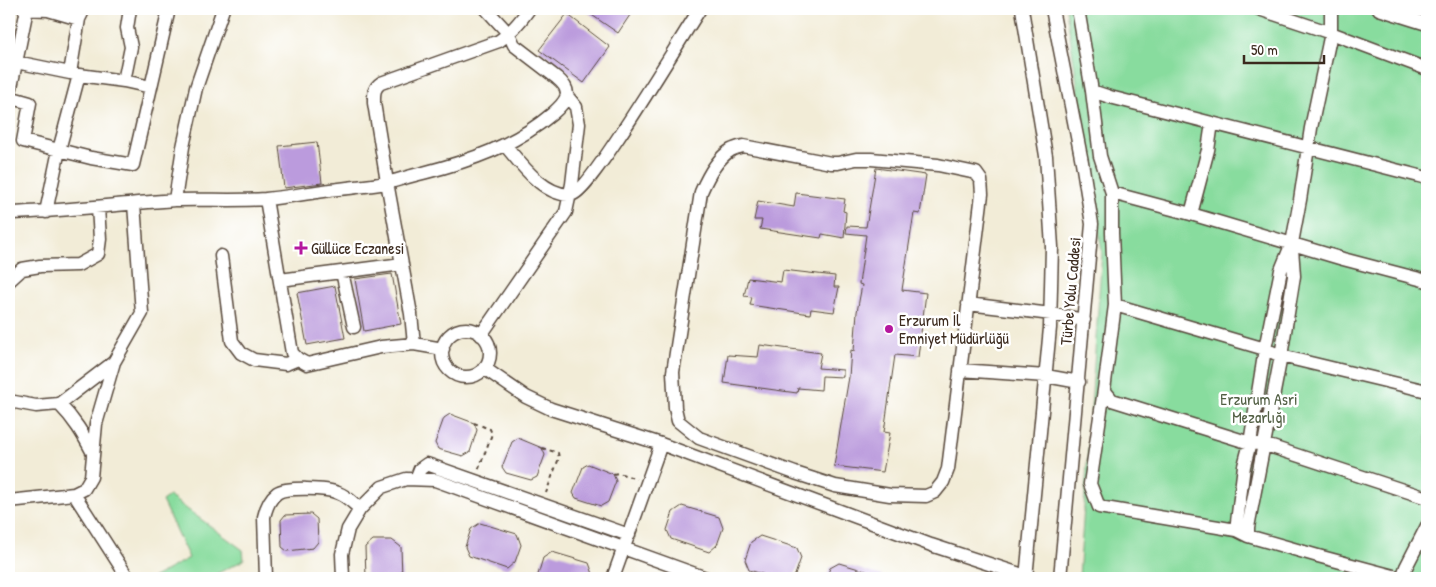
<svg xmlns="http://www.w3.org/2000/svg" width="1436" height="587" font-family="'Patrick Hand',sans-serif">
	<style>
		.green { fill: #88dc9e; stroke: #62835e }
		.building { fill: #bb9bdd }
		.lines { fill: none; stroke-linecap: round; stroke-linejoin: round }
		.minor-casing { stroke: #56473a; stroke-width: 15 }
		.path { stroke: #56473a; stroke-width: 2; stroke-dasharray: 4 4; stroke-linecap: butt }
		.minor { stroke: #fff; stroke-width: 12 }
		.poi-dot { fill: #b5179e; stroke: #fff; stroke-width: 2 }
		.labels { text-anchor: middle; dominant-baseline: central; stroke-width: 5; stroke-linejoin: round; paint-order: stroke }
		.poi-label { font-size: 16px; fill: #3b2a1e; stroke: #fff; text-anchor: start }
		.street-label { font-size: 16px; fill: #3b2a1e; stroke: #fff }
		.park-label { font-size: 16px; fill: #525f44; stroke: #fff }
	</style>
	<rect width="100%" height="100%" fill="#fff"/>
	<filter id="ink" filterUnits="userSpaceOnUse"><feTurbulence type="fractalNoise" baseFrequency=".02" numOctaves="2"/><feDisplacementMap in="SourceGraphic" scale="10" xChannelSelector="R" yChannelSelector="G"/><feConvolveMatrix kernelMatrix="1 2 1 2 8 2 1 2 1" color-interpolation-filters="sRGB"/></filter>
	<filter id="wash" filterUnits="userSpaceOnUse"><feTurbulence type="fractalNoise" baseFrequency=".0096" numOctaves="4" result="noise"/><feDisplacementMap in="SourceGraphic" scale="20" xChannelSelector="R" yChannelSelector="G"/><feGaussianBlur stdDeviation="1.12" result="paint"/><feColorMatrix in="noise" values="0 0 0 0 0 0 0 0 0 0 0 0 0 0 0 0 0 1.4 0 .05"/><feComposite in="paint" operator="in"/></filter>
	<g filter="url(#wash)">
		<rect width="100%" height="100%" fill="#f2ecd7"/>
		<path class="green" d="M 1066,9 L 1427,9 L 1427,578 L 1079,578 L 1102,252 Z
			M 169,496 L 243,550 L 244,560 L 208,578 L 152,578 L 189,558 L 162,501 Z"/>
		<g id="blocks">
			<path class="building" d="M 583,9 L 634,9 L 618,33 Z
				M 567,14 L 610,47 L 584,83 L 539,50 Z
				M 317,142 L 322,183 L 284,188 L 279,146 Z
				M 876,168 L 926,175 L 920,214 L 914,213 L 902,290 L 926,293 L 918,357 L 895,355 L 884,432 L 890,433 L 883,472 L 834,466 L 849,377 L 851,350 L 854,351 L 857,312 L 862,285 L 859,284 L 866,235 L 846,233 L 847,226 L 866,227 Z
				M 796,193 L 845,199 L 843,211 L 846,212 L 844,238 L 822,234 L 821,238 L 760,229 L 762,220 L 754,220 L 758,201 L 794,207 Z
				M 783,270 L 835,276 L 834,287 L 839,287 L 834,312 L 811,309 L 810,314 L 750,305 L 752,297 L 744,296 L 748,278 L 781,282 Z
				M 392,274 L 401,324 L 364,331 L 355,279 Z
				M 335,286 L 345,338 L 307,345 L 297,293 Z
				M 760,345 L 821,353 L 818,368 L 843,370 L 843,377 L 822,376 L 821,390 L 798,388 L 797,393 L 724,383 L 728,355 L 758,357 Z
				M 450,414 L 474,423 L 477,430 L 470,452 L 463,456 L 438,449 L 435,443 L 444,418 Z
				M 518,438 L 542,448 L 545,455 L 537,477 L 531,480 L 506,473 L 502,467 L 512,442 Z
				M 588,464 L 613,474 L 616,481 L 608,502 L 601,506 L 576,498 L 573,493 L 583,467 Z
				M 682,506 L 719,517 L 723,528 L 717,545 L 709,552 L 671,539 L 667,530 L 673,512 Z
				M 311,514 L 317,519 L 318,542 L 313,548 L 287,551 L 282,547 L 281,520 L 285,515 Z
				M 480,523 L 517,534 L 521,545 L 515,562 L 507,569 L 469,556 L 465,547 L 471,529 Z
				M 760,536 L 797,548 L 801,558 L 795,575 L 792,578 L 775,578 L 749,570 L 745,560 L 751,542 Z
				M 373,540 L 392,540 L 401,547 L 402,578 L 366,578 L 365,547 Z
				M 552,552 L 589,563 L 593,574 L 592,578 L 537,578 L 543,558 Z
				M 839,563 L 882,576 L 882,578 L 826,578 L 830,568 Z"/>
		</g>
	</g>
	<g filter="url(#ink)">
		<use href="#blocks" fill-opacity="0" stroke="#56473a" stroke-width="1"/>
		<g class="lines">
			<defs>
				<path id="minor" d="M 24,9 L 48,10 L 79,19
					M 1022,9 L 1046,156 L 1052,247 L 1050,328 L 1026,578
					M 1052,9 L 1082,162 L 1092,224 L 1060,578
					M 1078,9 L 1092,91 L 1100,156 L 1112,193 L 1112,233 L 1115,305 L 1104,390 L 1090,484 L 1099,507 L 1236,530 L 1248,536 L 1318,556 L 1401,578
					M 1259,9 L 1331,33 L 1427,69
					M 1379,9 L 1427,24
					M 16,62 L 70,73
					M 79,75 L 124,81 L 151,87 L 169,9
					M 124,81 L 131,47 L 127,28 L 130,9
					M 1092,91 L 1110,97 L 1427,178
					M 9,97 L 30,103 L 23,141 L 91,158 L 133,165 L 151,87
					M 9,97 L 27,9
					M 505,145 C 520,163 546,199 573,194 C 591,190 683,34 700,9
					M 743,146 L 831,163 L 838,163 L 856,159 L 871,159 L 938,165 L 976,173 L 981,180 L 982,194 L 948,469 L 943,482 L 935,492 L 926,496 L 890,495 L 835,486 L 795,473 L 699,438 L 678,421 L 675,408 L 673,372 L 701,192 C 707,178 718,158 731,150 C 735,148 739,147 743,146 Z
					M 1112,193 L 1191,214 L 1343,259 L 1427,281
					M 266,199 L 292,353 L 298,359 L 307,364 L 381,347 L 414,344 L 443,349
					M 175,200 L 183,147 L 196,88 L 223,9
					M 46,212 L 59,150 L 79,75 L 70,73 L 79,19 L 84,9
					M 9,213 C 64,211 119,204 175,200 C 205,199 236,201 266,199 C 287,197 308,193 330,190 C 348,188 367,186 386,183 C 398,180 410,176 423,173 C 470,161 514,146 552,114 C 567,101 574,92 557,78 L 514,45 L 509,34 L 486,9
					M 1191,214 L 1208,150 L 1212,123
					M 221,256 L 232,341 L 241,353 L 254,360 L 286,364 L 298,359
					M 342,272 L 354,327
					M 280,280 L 402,264
					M 9,281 L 22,269 L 40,266 L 78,265 L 98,254 L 100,239 L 98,207
					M 968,304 L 1051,314 L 1084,320
					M 1115,305 L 1265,349 L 1281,356 L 1427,391
					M442 353a24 24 0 1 1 48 0a24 24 0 1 1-48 0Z
					M 481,335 L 566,212 L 572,184 L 579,124 L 576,107 L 567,96
					M 414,344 L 411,314 L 387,182 L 374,103 C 374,95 373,88 381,83 L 499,41 C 512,32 520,22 529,9
					M 484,368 L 526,397 L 551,409 L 661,444 L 931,545 L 1026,576
					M 960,370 L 1046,376 L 1079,382
					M 1104,390 L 1112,400 L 1250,443 L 1263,444 L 1427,498
					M 9,401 L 36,406 L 59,404 L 114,362 L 142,313 L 134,204
					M 59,404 C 74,419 83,434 93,453
					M 416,479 L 420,469 L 427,464 L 629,535
					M 74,494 L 84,489 L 91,477 L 96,424 L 114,362
					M 9,501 L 74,494 L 128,578
					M 1236,530 L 1244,466 L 1250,443 L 1265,349 L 1281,270 L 1292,243 L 1300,200 L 1311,128 L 1331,33 L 1331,9
					M 1248,536 L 1248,527 L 1281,356 L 1294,276 L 1292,248
					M 266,578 L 264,517 C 266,508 269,499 277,493 C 286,487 327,488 338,493 C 347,496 353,503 360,509
					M 343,578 L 342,554 L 348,529 L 360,509 L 382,487 L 406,479 L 435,480 L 706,578
					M 613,578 L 661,444
					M 1402,578 L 1406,567 L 1427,526"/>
			</defs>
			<use href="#minor" class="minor-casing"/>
			<path class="path" d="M 474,423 L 490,429 L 492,434 L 478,471
				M 542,448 L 558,453 L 559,458 L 546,493
				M 613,474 L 619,473 L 636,479"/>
			<use href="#minor" class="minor"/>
		</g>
	</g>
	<g class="poi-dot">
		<path d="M298.5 240.5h5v5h5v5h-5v5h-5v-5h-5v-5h5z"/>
		<circle cx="889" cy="329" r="5"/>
	</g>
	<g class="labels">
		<g class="poi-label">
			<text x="311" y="248">Güllüce Eczanesi</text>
			<text x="899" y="320">Erzurum İl<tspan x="899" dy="18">Emniyet Müdürlüğü</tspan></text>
		</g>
		<g class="street-label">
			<text transform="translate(1070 291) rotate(-85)">Türbe Yolu Caddesi</text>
		</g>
		<g class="park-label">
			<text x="1259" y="399">Erzurum Asri<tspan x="1259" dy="18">Mezarlığı</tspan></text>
		</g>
	</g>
	<rect width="1436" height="587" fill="none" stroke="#fff" stroke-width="30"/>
	<path d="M1244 55v8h80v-8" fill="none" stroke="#3b2a1e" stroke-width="2.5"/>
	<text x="1251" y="55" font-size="15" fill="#3b2a1e" stroke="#ffffff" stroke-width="4" paint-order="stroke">50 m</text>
</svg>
